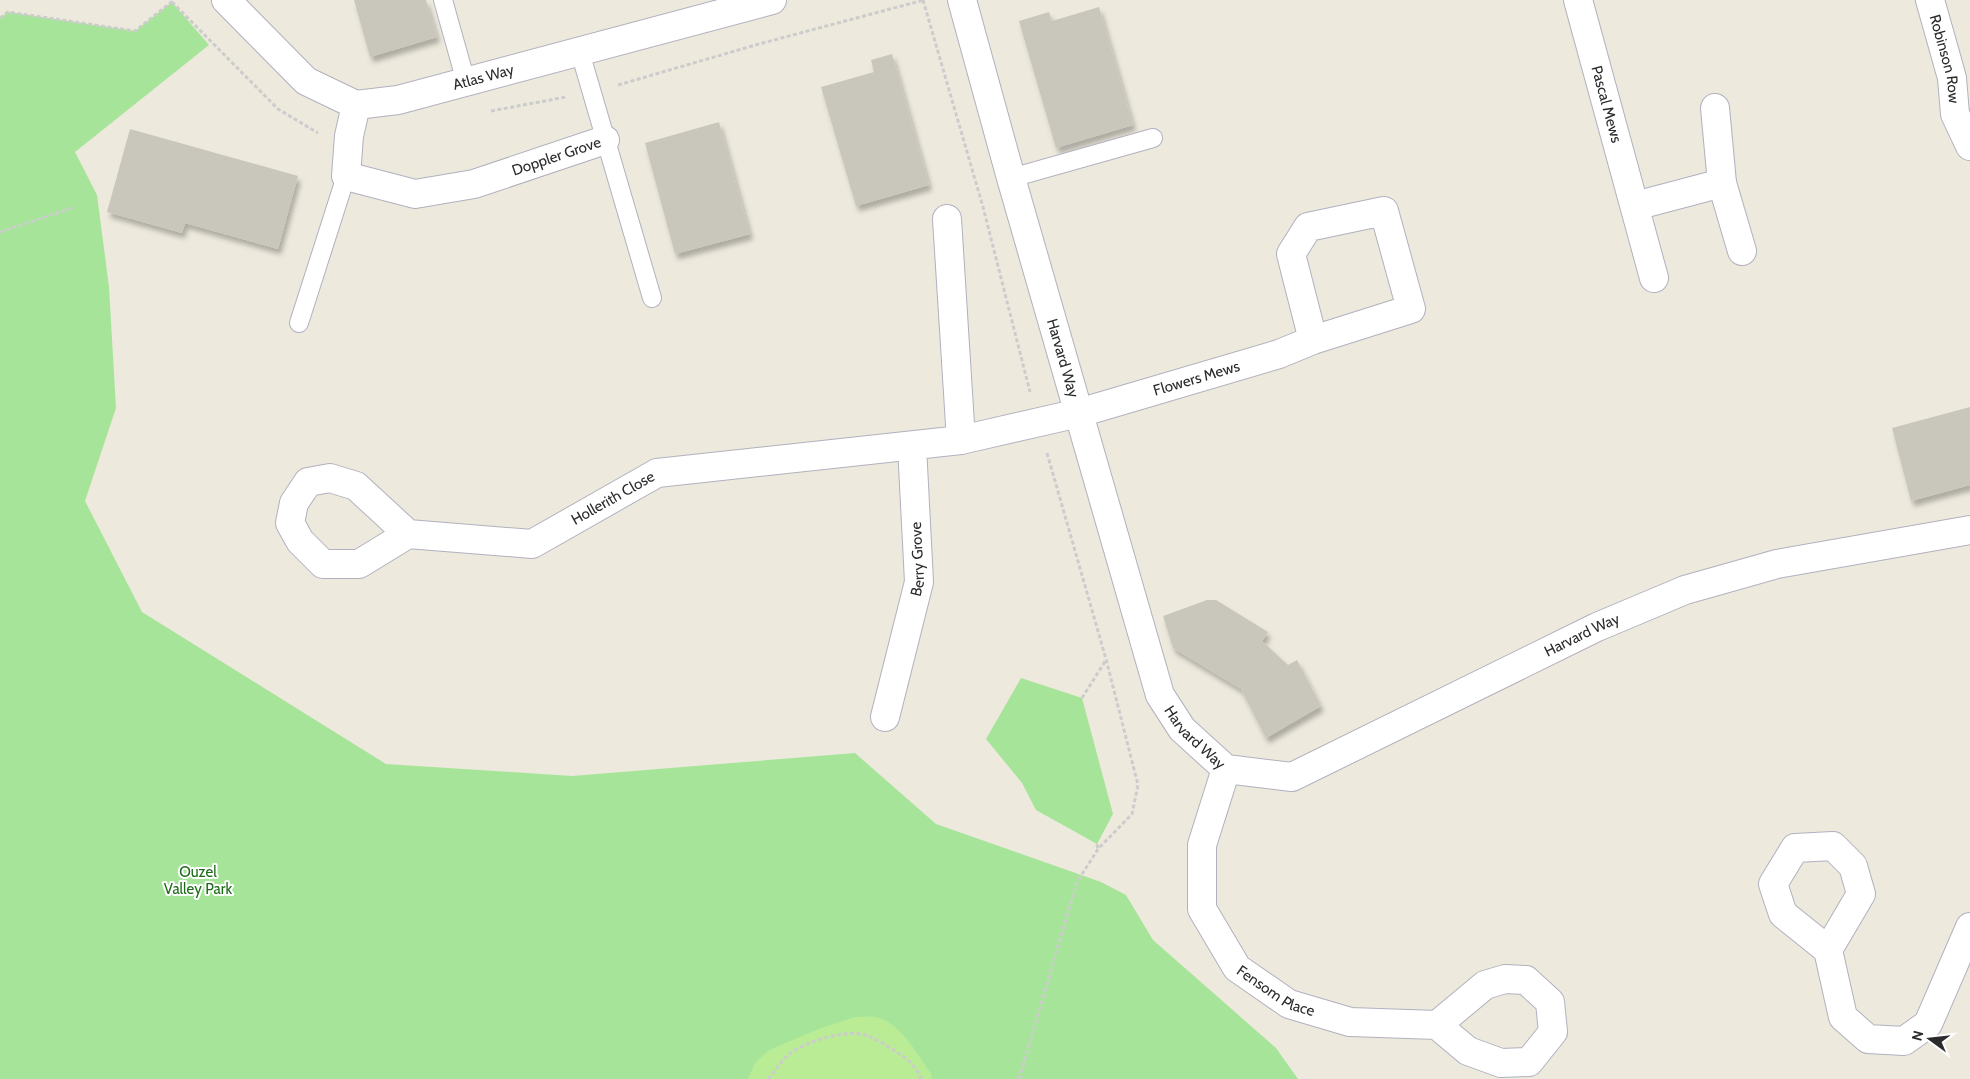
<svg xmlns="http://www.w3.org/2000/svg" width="1970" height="1079" font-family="Cabin,sans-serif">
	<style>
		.green { fill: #a6e599 }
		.pitch { fill: #b9ec95 }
		.building { fill: #c9c7bc; filter: url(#shadow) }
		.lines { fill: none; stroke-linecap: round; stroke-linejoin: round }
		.lane-casing { stroke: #b1b1bf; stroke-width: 20 }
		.street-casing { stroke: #b1b1bf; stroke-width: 30 }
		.path { stroke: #ccc; stroke-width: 3; stroke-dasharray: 4 2.5; stroke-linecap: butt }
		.lane { stroke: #fff; stroke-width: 18 }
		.street { stroke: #fff; stroke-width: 28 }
		.labels { text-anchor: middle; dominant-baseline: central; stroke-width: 4; stroke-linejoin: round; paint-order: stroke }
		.street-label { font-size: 15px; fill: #2b2b2b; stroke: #fff }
		.park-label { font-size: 15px; fill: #1d6b19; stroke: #fff }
	</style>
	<defs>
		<filter id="shadow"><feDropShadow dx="3" dy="5.5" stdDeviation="2.5" flood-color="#0004"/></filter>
	</defs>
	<rect width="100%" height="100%" fill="#ede9dd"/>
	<path class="green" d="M 172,2 L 209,45 L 75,152 L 97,195 L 109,287 L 116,408 L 85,501 L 142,612 L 386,764 L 572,776 L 855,753 L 936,824 L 1101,882 L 1126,895 L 1153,940 L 1276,1048 L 1298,1079 L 0,1079 L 0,18 L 8,12 L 135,31 Z
		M 1021,678 L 1082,698 L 1113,814 L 1097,844 L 1036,810 L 1022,783 L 986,739 Z"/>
	<path class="pitch" d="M 855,1017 C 861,1017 869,1016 875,1017 C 901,1022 917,1054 931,1074 L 932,1079 L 748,1079 L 755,1063 L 769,1050 L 821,1028 Z"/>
	<path class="building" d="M 354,0 L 426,0 L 437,37 L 370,57 Z
		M 1099,7 L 1133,125 L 1056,148 L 1019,21 L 1049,12 L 1052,21 Z
		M 892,54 L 929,185 L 856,206 L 821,87 L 874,72 L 871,60 Z
		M 719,122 L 750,234 L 675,254 L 645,143 Z
		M 130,129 L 298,176 L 278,249 L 185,223 L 182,233 L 107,212 Z
		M 1970,407 L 1970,485 L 1911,501 L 1892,428 Z
		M 1207,600 L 1216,600 L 1268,632 L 1262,641 L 1288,665 L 1297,660 L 1321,706 L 1266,738 L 1241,689 L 1173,648 L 1163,616 Z"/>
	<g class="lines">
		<defs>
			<path id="lane" d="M 443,0 L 466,82
				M 580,52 L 652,298
				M 1011,178 L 1153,138
				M 299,323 L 346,176"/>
			<g id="street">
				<path id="s1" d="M 226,0 L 306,81 L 356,105 L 398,100 L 772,0"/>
				<path id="s2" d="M 962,0 L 1011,178 L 1160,695 L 1182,729 L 1226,769 L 1292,777 L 1597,627 L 1685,590 L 1777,564 L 1970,530"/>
				<path id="s3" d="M 1578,0 L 1654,278"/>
				<path id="s4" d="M 1930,0 L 1952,78 L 1955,114 L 1970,146"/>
				<path id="s5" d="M 356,105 L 349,136 L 346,176 L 415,194 L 474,184 L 605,140"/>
				<path d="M 1715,108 L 1722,183 L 1742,251"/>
				<path d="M 1635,206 L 1722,183"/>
				<path d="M 947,219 L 961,440"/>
				<path id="s6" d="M 408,534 L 356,486 L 330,478 L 308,482 L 294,503 L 290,523 L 300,541 L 323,564 L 359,564 L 408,534 L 532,544 L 657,473 L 961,440 L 1079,413 L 1279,354 L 1313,340 L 1411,309 L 1384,211 L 1308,227 L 1291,254 L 1313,340"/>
				<path id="s7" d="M 885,717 L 919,582 L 912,446"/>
				<path id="s8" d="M 1226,769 L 1202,845 L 1202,909 L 1237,968 L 1289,1004 L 1350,1022 L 1437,1025 L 1485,985 L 1505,979 L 1526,980 L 1550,1002 L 1553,1032 L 1529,1062 L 1501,1063 L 1468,1051 L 1437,1025"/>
				<path d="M 1828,950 L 1861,894 L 1853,866 L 1833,846 L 1795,848 L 1773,884 L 1783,914 L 1828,950 L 1843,1017 L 1868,1039 L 1904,1041 L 1928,1024 L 1970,927"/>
			</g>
		</defs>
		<use href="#lane" class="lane-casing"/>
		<use href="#street" class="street-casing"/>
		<path class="path" d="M 923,0 L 983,207 L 1030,392
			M 172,2 L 278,109 L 318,133
			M 0,18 L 8,12 L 135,31 L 174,0
			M 618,85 L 759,44 L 924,0
			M 491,111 L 566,97
			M 0,232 L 72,208
			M 1082,698 L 1106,660
			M 1097,844 L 1098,849
			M 768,1079 C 775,1071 781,1062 788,1055 C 804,1042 845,1029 865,1035 C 874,1038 884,1044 892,1049 C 905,1057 916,1065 921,1079
			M 1019,1079 L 1077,882 L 1098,849 L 1132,814 L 1138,785 L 1106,659 L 1047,453"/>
		<use href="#lane" class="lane"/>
		<use href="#street" class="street"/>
	</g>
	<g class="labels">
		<g class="street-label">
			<text stroke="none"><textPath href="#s4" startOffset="61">Robinson Row</textPath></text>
			<text stroke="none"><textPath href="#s1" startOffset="300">Atlas Way</textPath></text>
			<text stroke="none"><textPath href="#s3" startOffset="108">Pascal Mews</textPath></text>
			<text stroke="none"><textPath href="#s5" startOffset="290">Doppler Grove</textPath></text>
			<text stroke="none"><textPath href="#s2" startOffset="372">Harvard Way</textPath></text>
			<text stroke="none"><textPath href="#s6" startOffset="1130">Flowers Mews</textPath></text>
			<text stroke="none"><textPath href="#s6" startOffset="530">Hollerith Close</textPath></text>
			<text stroke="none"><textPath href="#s7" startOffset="162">Berry Grove</textPath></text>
			<text stroke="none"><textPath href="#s2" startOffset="1212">Harvard Way</textPath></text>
			<text stroke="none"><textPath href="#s2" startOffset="778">Harvard Way</textPath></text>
			<text stroke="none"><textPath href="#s8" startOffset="258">Fensom Place</textPath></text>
		</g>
		<g class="park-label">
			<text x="198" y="872">Ouzel<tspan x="198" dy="17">Valley Park</tspan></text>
		</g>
	</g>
	<g transform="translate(1930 1039) rotate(285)" stroke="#ffffff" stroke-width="4" paint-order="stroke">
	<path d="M0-4L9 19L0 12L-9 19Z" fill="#2b2b2b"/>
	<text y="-8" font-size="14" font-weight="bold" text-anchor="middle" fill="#2b2b2b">N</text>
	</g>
</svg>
